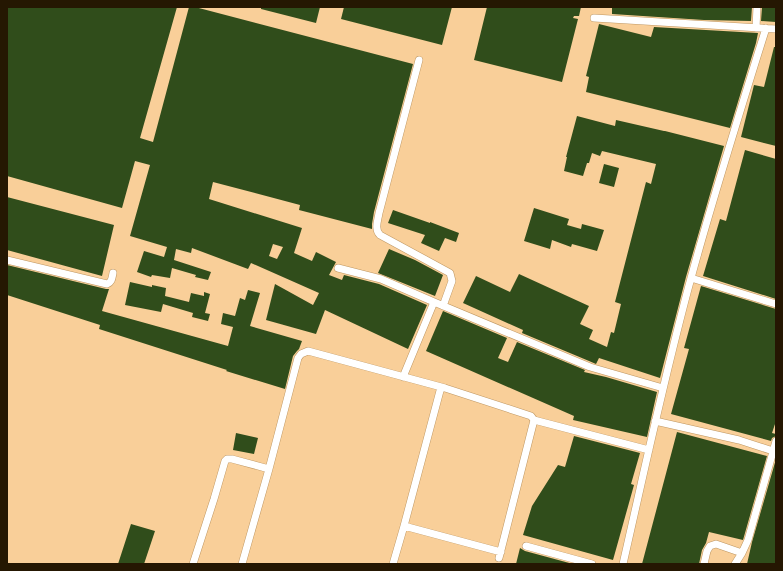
<svg xmlns="http://www.w3.org/2000/svg" width="783" height="571" font-family="'IBM Plex Sans',sans-serif">
	<style>
		.building { fill: #304d1b; fill-rule: evenodd }
		.lines { fill: none; stroke-linecap: round; stroke-linejoin: round }
		.minor-casing { stroke: #bf9762; stroke-width: 8 }
		.minor { stroke: #fff; stroke-width: 7 }
	</style>
	<rect width="100%" height="100%" fill="#f9cf99"/>
	<path class="building" d="M 8,7 L 177,7 L 140,138 L 153,142 L 189,7 L 195,7 L 413,64 L 374,212 L 372,224 L 372,229 L 299,210 L 300,205 L 213,182 L 209,199 L 302,228 L 294,253 L 312,261 L 316,252 L 336,262 L 329,275 L 342,280 L 344,275 L 379,284 L 427,305 L 408,349 L 325,310 L 316,334 L 266,320 L 275,284 L 313,305 L 319,293 L 251,263 L 248,269 L 192,248 L 191,253 L 176,249 L 174,260 L 211,272 L 208,280 L 195,277 L 196,275 L 172,268 L 170,278 L 152,275 L 151,277 L 137,272 L 144,251 L 164,257 L 167,247 L 130,236 L 150,165 L 135,161 L 122,208 L 7,176 L 7,10 ZM 273,244 L 283,247 L 277,259 L 269,256 Z
		M 261,7 L 320,7 L 316,23 L 261,9 Z
		M 344,7 L 452,7 L 442,45 L 341,19 Z
		M 487,7 L 581,7 L 579,16 L 574,16 L 573,18 L 578,19 L 562,82 L 474,60 Z
		M 612,7 L 752,7 L 751,21 L 704,20 L 612,14 Z
		M 762,7 L 776,7 L 776,22 L 761,21 Z
		M 599,24 L 651,37 L 654,27 L 758,33 L 756,43 L 730,128 L 586,92 L 589,77 L 586,76 Z
		M 774,47 L 776,47 L 776,146 L 741,137 L 754,85 L 764,87 Z
		M 577,116 L 615,126 L 616,120 L 664,131 L 665,131 L 724,146 L 686,277 L 660,378 L 599,358 L 596,364 L 589,361 L 522,333 L 523,330 L 463,303 L 476,276 L 510,292 L 519,274 L 589,306 L 580,324 L 593,330 L 589,339 L 607,347 L 611,332 L 614,333 L 621,304 L 615,302 L 646,182 L 651,184 L 656,164 L 602,151 L 600,156 L 592,153 L 589,163 L 587,163 L 583,176 L 564,171 L 567,157 L 566,157 Z
		M 745,150 L 776,159 L 776,299 L 703,276 L 720,219 L 726,221 Z
		M 604,164 L 619,168 L 614,187 L 599,183 Z
		M 7,197 L 114,225 L 102,276 L 7,250 Z
		M 534,208 L 569,219 L 567,225 L 581,229 L 582,224 L 604,230 L 597,251 L 572,244 L 571,247 L 552,240 L 550,249 L 524,241 Z
		M 393,210 L 430,223 L 430,222 L 459,233 L 456,242 L 445,238 L 439,251 L 421,243 L 425,235 L 388,223 Z
		M 389,249 L 415,260 L 443,275 L 435,296 L 378,273 Z
		M 7,265 L 106,289 L 109,289 L 102,311 L 228,346 L 233,327 L 221,324 L 223,313 L 235,316 L 240,298 L 245,300 L 248,290 L 260,293 L 250,326 L 302,341 L 299,349 L 297,351 L 293,356 L 285,389 L 226,371 L 227,370 L 99,329 L 100,325 L 7,295 Z
		M 130,282 L 152,287 L 152,285 L 166,288 L 165,296 L 189,302 L 191,293 L 204,296 L 204,292 L 210,294 L 205,313 L 210,314 L 208,321 L 192,317 L 193,313 L 163,304 L 161,312 L 125,305 Z
		M 701,286 L 776,309 L 776,421 L 772,433 L 776,434 L 776,436 L 772,438 L 771,441 L 671,414 L 689,349 L 684,348 Z
		M 443,311 L 507,338 L 498,358 L 508,362 L 517,342 L 585,370 L 584,372 L 606,377 L 657,392 L 647,437 L 573,420 L 574,416 L 426,351 Z
		M 677,432 L 767,456 L 743,540 L 709,532 L 706,543 L 702,550 L 699,564 L 642,564 Z
		M 236,433 L 258,438 L 254,454 L 233,450 Z
		M 574,436 L 640,453 L 631,484 L 634,485 L 613,560 L 523,535 L 532,506 L 558,465 L 565,467 Z
		M 776,459 L 776,564 L 747,564 L 752,542 Z
		M 131,524 L 155,531 L 144,564 L 118,564 Z
		M 520,548 L 525,551 L 573,564 L 516,564 Z"/>
	<g class="lines">
		<defs>
			<path id="minor" d="M 594,18 L 776,29
				M 756,28 L 757,7
				M 419,60 L 379,213 C 378,220 374,229 380,235 L 450,273 L 452,281 L 443,306
				M 7,260 L 107,284 C 112,282 112,278 113,273
				M 338,268 L 381,279 L 434,302 L 590,367 L 663,388
				M 691,278 L 776,304
				M 403,377 L 434,302
				M 534,420 L 649,450
				M 655,421 L 739,440 L 773,451
				M 404,526 L 501,552
				M 526,546 L 592,564
				M 193,564 L 214,499 L 225,461 L 227,459 L 232,459 L 269,469
				M 242,564 L 269,469 L 298,358 L 301,354 L 308,351 L 445,388 L 531,416 L 534,420 L 533,424 L 499,558
				M 393,564 L 404,526 L 441,387
				M 623,564 C 645,468 665,373 691,278 C 714,194 740,111 766,28
				M 704,564 L 707,551 L 710,546 L 716,544 L 742,553
				M 735,564 L 742,553 L 748,540 L 776,441"/>
		</defs>
		<use href="#minor" class="minor-casing"/>
		<use href="#minor" class="minor"/>
	</g>
	<rect width="783" height="571" fill="none" stroke="#251702" stroke-width="16"/>
</svg>
